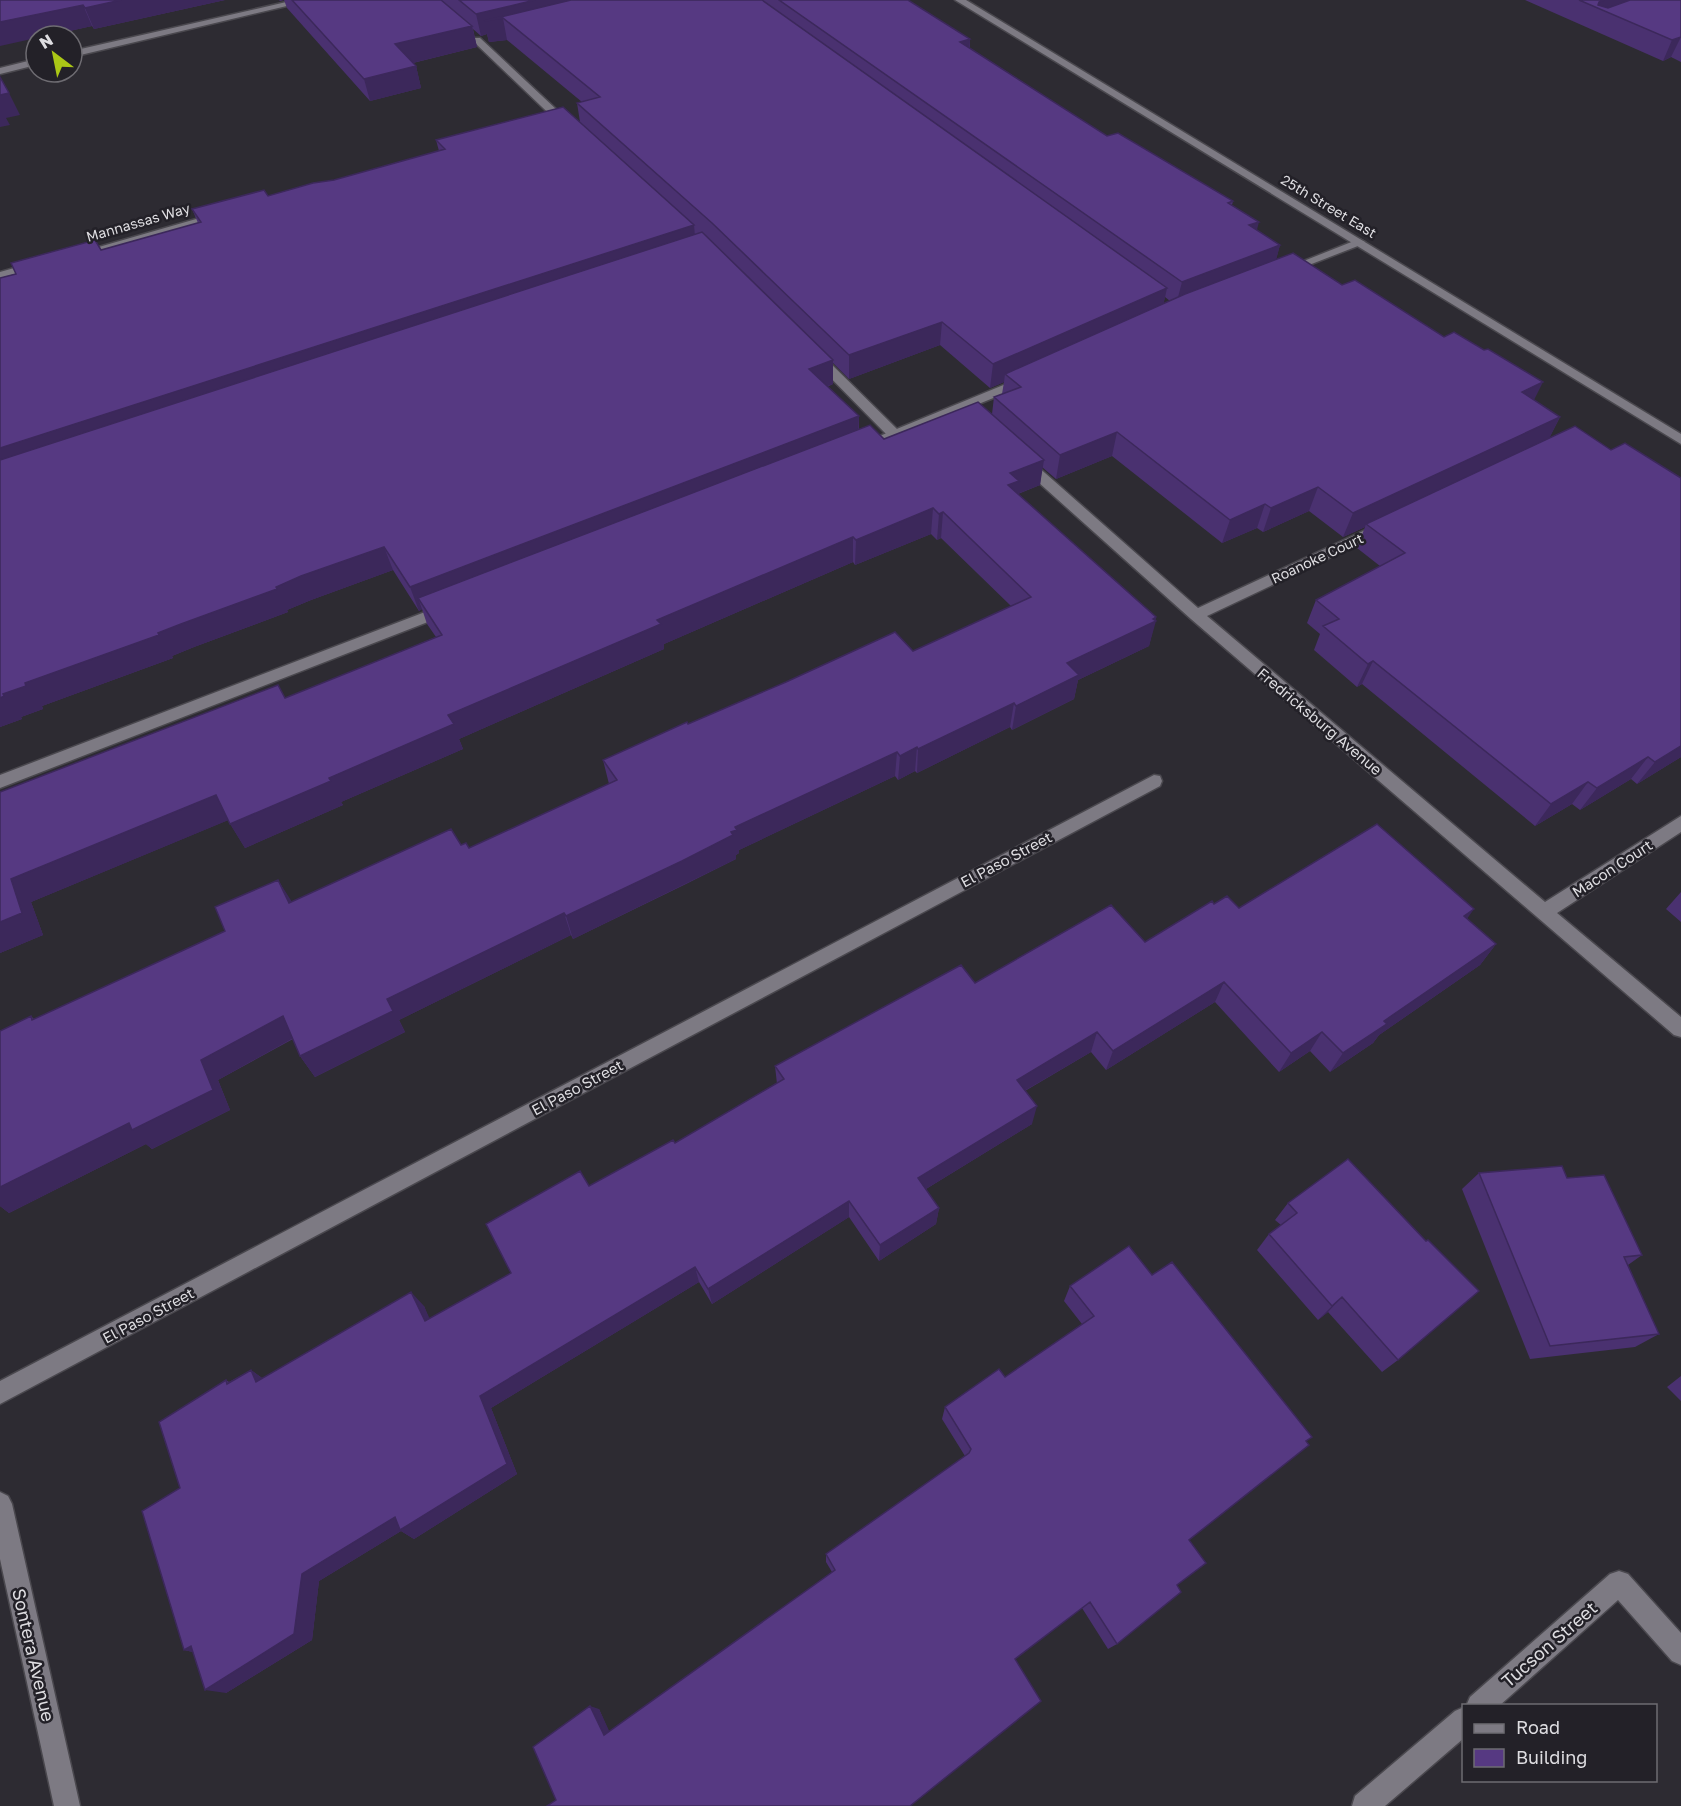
<svg xmlns="http://www.w3.org/2000/svg" width="1681" height="1806" font-family="'Golos Text',sans-serif">
	<style>
		.lines { fill: none; stroke-linecap: round; stroke-linejoin: round }
		.service-casing { stroke: #4a484e; stroke-width: 3 }
		.minor-casing { stroke: #4a484e; stroke-width: 3 }
		.tertiary-casing { stroke: #4a484e; stroke-width: 3 }
		.service { fill: #7d7a83; fill-rule: evenodd }
		.minor { fill: #7d7a83; fill-rule: evenodd }
		.tertiary { fill: #7d7a83; fill-rule: evenodd }
		.wall { fill: #4a3170; fill-rule: evenodd }
		.shaded-wall { fill: #3c285b }
		.building { fill: #563982; stroke: #3c285b; stroke-width: 1.5 }
		.labels { text-anchor: middle; dominant-baseline: central; stroke-width: 5; stroke-linejoin: round; paint-order: stroke }
		.far-street-label { font-size: 14px; fill: #dedde1; stroke: #232128 }
		.street-label { font-size: 15px; fill: #dedde1; stroke: #232128 }
		.near-street-label { font-size: 18px; fill: #dedde1; stroke: #232128 }
	</style>
	<rect width="100%" height="100%" fill="#2d2b32"/>
	<g class="lines">
		<defs>
			<path id="service" d="M 295,0 L 312,0 L 72,57 L 72,51 Z
				M 474,38 L 480,38 L 572,124 L 572,128 L 564,128 L 474,42 Z
				M 36,59 L 36,65 L 0,74 L 0,68 Z
				M 817,353 L 821,354 L 899,431 L 899,437 L 889,437 L 813,360 L 813,354 Z"/>
			<path id="minor" d="M 217,213 L 227,215 L 81,257 L 71,255 Z
				M 1359,239 L 1365,242 L 1363,244 L 1291,272 L 1281,270 Z
				M 39,261 L 45,265 L 43,267 L 0,280 L 0,272 Z
				M 1023,377 L 1029,381 L 1028,384 L 865,450 L 860,451 L 853,447 Z
				M 1023,457 L 1028,458 L 1198,608 L 1376,525 L 1386,525 L 1386,531 L 1207,616 L 1545,902 L 1681,816 L 1681,832 L 1557,913 L 1681,1017 L 1681,1037 L 1674,1035 L 1191,619 L 1018,464 L 1016,461 Z
				M 446,604 L 454,609 L 451,613 L 0,788 L 0,775 Z
				M 1154,775 L 1160,776 L 1162,781 L 1160,786 L 0,1404 L 0,1381 Z
				M 0,1492 L 8,1496 L 12,1504 L 80,1806 L 54,1806 L 0,1559 Z
				M 1619,1571 L 1628,1574 L 1681,1633 L 1681,1665 L 1672,1661 L 1618,1600 L 1499,1706 L 1466,1706 L 1470,1697 L 1610,1574 Z
				M 1464,1707 L 1464,1738 L 1385,1806 L 1352,1806 L 1355,1796 L 1455,1711 Z"/>
			<path id="tertiary" d="M 955,0 L 966,0 L 1681,434 L 1681,444 Z"/>
		</defs>
		<use href="#service" class="service-casing"/>
		<use href="#minor" class="minor-casing"/>
		<use href="#tertiary" class="tertiary-casing"/>
		<use href="#service" class="service"/>
		<use href="#minor" class="minor"/>
		<use href="#tertiary" class="tertiary"/>
	</g>
	<path class="wall" d="M 0,0 L 225,0 L 94,29 L 92,26 L 47,36 L 36,36 Z
		M 279,0 L 908,0 L 970,39 L 970,48 L 1107,136 L 1233,201 L 1232,205 L 1257,230 L 1280,245 L 1276,259 L 1342,285 L 1560,417 L 1549,438 L 1611,450 L 1681,478 L 1681,757 L 1637,784 L 1631,779 L 1580,810 L 1572,804 L 1535,826 L 1362,684 L 1357,687 L 1314,650 L 1320,634 L 1307,623 L 1316,600 L 1380,566 L 1357,548 L 1365,527 L 1343,537 L 1309,511 L 1263,532 L 1257,528 L 1222,543 L 1112,456 L 1056,479 L 1042,467 L 1040,485 L 1018,494 L 1156,617 L 1149,646 L 1078,680 L 1074,699 L 1012,730 L 1010,727 L 917,773 L 915,771 L 898,780 L 895,776 L 739,850 L 739,853 L 736,855 L 736,859 L 686,884 L 573,939 L 571,935 L 399,1020 L 405,1032 L 315,1077 L 300,1056 L 293,1039 L 218,1080 L 230,1110 L 152,1149 L 146,1144 L 9,1213 L 0,1206 L 0,1031 L 31,1016 L 34,1019 L 225,931 L 278,880 L 291,902 L 461,845 L 469,848 L 609,784 L 603,760 L 688,724 L 913,651 L 1011,606 L 941,538 L 937,540 L 931,534 L 855,565 L 853,562 L 664,644 L 664,649 L 459,739 L 463,749 L 341,802 L 343,805 L 245,848 L 228,820 L 31,902 L 43,935 L 0,953 L 0,792 L 285,698 L 436,637 L 427,624 L 422,609 L 419,611 L 393,570 L 311,600 L 287,610 L 288,612 L 194,647 L 172,656 L 173,658 L 42,706 L 43,709 L 21,717 L 22,719 L 0,727 L 0,278 L 198,223 L 192,209 L 268,196 L 334,180 L 439,151 L 436,140 L 580,122 L 577,103 L 582,102 L 507,40 L 489,42 L 487,34 L 481,36 L 473,29 L 477,47 L 413,63 L 416,66 L 421,88 L 370,101 L 287,8 L 284,0 L 280,1 ZM 1165,297 L 1170,301 L 1163,304 ZM 940,345 L 990,388 L 1004,382 L 1002,394 L 994,397 L 992,414 L 884,439 L 859,429 L 859,416 L 827,387 L 833,384 L 833,363 L 849,379 Z
		M 1525,0 L 1681,0 L 1681,62 L 1671,57 L 1663,61 Z
		M 1681,892 L 1681,922 L 1666,909 Z
		M 1214,904 L 1239,908 L 1467,919 L 1496,944 L 1480,965 L 1379,1035 L 1373,1043 L 1330,1072 L 1310,1051 L 1279,1072 L 1215,1002 L 1106,1070 L 1091,1052 L 1025,1091 L 1032,1124 L 926,1189 L 939,1208 L 936,1224 L 879,1261 L 849,1217 L 712,1304 L 699,1282 L 491,1408 L 517,1474 L 414,1539 L 401,1531 L 319,1581 L 312,1640 L 226,1693 L 193,1652 L 184,1650 L 180,1488 L 226,1380 L 229,1382 L 251,1370 L 262,1378 L 424,1306 L 429,1319 L 511,1273 L 589,1186 L 675,1143 L 777,1084 L 775,1066 L 975,983 L 1145,942 Z
		M 1479,1173 L 1642,1255 L 1628,1265 L 1659,1334 L 1635,1347 L 1530,1359 L 1462,1189 Z
		M 1288,1203 L 1426,1241 L 1398,1360 L 1382,1372 L 1328,1312 L 1318,1320 L 1257,1250 L 1269,1234 L 1281,1225 L 1275,1220 Z
		M 1129,1246 L 1189,1540 L 1177,1585 L 1117,1644 L 1108,1649 L 1082,1608 L 556,1800 L 599,1709 L 609,1732 L 832,1572 L 826,1562 L 826,1554 L 965,1456 L 942,1419 L 945,1407 L 1005,1377 L 1082,1324 L 1064,1301 L 1070,1286 Z
		M 1681,1376 L 1681,1401 L 1667,1387 Z"/>
	<path class="shaded-wall" d="M 121,0 L 225,0 L 94,29 L 85,8 Z
		M 535,0 L 626,0 L 503,18 L 507,40 L 489,42 L 487,34 L 481,36 L 476,14 Z
		M 1604,0 L 1652,0 L 1612,14 L 1596,7 L 1599,2 Z
		M 83,5 L 92,26 L 47,36 L 36,36 L 36,38 L 0,46 L 0,22 Z
		M 472,26 L 477,47 L 400,66 L 395,44 Z
		M 1681,37 L 1671,57 L 1663,61 L 1672,40 Z
		M 970,39 L 969,61 L 960,42 Z
		M 416,66 L 421,88 L 370,101 L 364,79 Z
		M 9,93 L 20,115 L 6,118 L 10,125 L 0,127 L 0,95 Z
		M 1259,222 L 1253,245 L 1249,225 Z
		M 694,225 L 696,248 L 0,477 L 0,448 Z
		M 1280,245 L 1274,268 L 1176,305 L 1182,282 Z
		M 1167,288 L 1162,312 L 1005,374 L 1004,382 L 990,388 L 993,364 Z
		M 942,322 L 940,345 L 849,379 L 849,355 Z
		M 833,360 L 833,384 L 809,393 L 809,369 Z
		M 1543,382 L 1531,406 L 1522,392 Z
		M 859,416 L 858,440 L 418,598 L 422,609 L 419,611 L 410,587 Z
		M 1560,417 L 1548,441 L 1366,524 L 1365,527 L 1343,537 L 1353,513 Z
		M 1117,432 L 1112,456 L 1056,479 L 1060,455 Z
		M 1044,460 L 1040,485 L 1017,494 L 1005,511 L 1010,473 Z
		M 1318,487 L 1309,511 L 1263,532 L 1271,508 Z
		M 1265,504 L 1257,528 L 1222,543 L 1230,520 Z
		M 933,508 L 931,534 L 855,565 L 856,540 Z
		M 943,512 L 941,538 L 937,540 L 939,514 Z
		M 853,537 L 853,562 L 664,644 L 664,649 L 459,739 L 463,749 L 341,802 L 343,805 L 245,848 L 230,824 L 329,778 L 448,715 L 657,620 Z
		M 384,547 L 393,570 L 311,600 L 287,610 L 288,612 L 194,647 L 172,656 L 173,658 L 42,706 L 43,709 L 21,717 L 22,719 L 0,727 L 0,698 L 3,694 L 25,683 L 158,633 L 301,576 Z
		M 1156,617 L 1155,622 L 1156,621 L 1149,646 L 1078,680 L 1074,699 L 1012,730 L 1016,706 L 1067,663 Z
		M 1373,661 L 1362,684 L 1357,687 L 1368,664 Z
		M 1014,703 L 1010,727 L 917,773 L 918,749 Z
		M 1681,746 L 1681,757 L 1637,784 L 1655,762 Z
		M 917,747 L 915,771 L 898,780 L 900,756 Z
		M 897,752 L 895,776 L 739,850 L 739,853 L 736,855 L 736,859 L 573,939 L 566,916 L 731,832 L 735,827 Z
		M 1648,757 L 1631,779 L 1580,810 L 1597,788 Z
		M 1588,782 L 1572,804 L 1535,826 L 1551,804 Z
		M 216,795 L 231,819 L 31,902 L 43,935 L 0,953 L 0,922 L 11,879 Z
		M 278,880 L 292,902 L 289,903 Z
		M 1474,909 L 1459,930 L 1464,916 Z
		M 564,913 L 571,935 L 399,1020 L 405,1032 L 315,1077 L 300,1056 L 387,999 Z
		M 1496,944 L 1480,965 L 1379,1035 L 1373,1043 L 1330,1072 L 1343,1053 L 1384,1021 Z
		M 1224,982 L 1215,1002 L 1106,1070 L 1113,1051 Z
		M 283,1016 L 297,1036 L 218,1080 L 230,1110 L 152,1149 L 146,1144 L 9,1213 L 0,1206 L 0,1187 L 201,1060 Z
		M 1097,1032 L 1091,1052 L 1012,1098 L 1017,1080 Z
		M 1322,1032 L 1310,1051 L 1279,1072 L 1291,1053 Z
		M 1037,1106 L 1032,1124 L 916,1195 L 918,1178 Z
		M 849,1201 L 849,1217 L 712,1304 L 708,1289 Z
		M 939,1208 L 936,1224 L 879,1261 L 880,1245 Z
		M 695,1267 L 699,1282 L 491,1408 L 517,1474 L 414,1539 L 401,1531 L 319,1581 L 312,1640 L 226,1693 L 205,1690 L 302,1574 L 480,1396 Z
		M 411,1292 L 424,1306 L 437,1335 L 425,1321 Z
		M 1342,1297 L 1328,1312 L 1318,1320 L 1332,1306 Z
		M 251,1370 L 269,1383 L 256,1382 Z
		M 191,1646 L 206,1655 L 184,1650 Z
		M 590,1706 L 599,1709 L 612,1737 L 604,1735 Z"/>
	<path class="building" d="M 0,0 L 121,0 L 85,8 L 83,5 L 0,22 Z
		M 292,0 L 441,0 L 472,26 L 395,44 L 416,66 L 364,79 Z
		M 459,0 L 535,0 L 476,14 Z
		M 571,0 L 762,0 L 1167,288 L 993,364 L 942,322 L 849,355 L 712,223 L 577,103 L 600,97 L 503,18 L 484,21 Z
		M 779,0 L 908,0 L 970,39 L 960,42 L 1107,136 L 1118,133 L 1233,201 L 1228,203 L 1259,222 L 1249,225 L 1280,245 L 1182,282 Z
		M 1579,0 L 1604,0 L 1599,2 L 1598,5 L 1608,8 L 1630,0 L 1681,0 L 1681,37 L 1672,40 Z
		M 0,77 L 9,93 L 0,95 Z
		M 563,107 L 694,225 L 0,448 L 0,278 L 16,274 L 11,263 L 95,240 L 101,250 L 201,222 L 192,209 L 264,190 L 268,196 L 313,183 L 334,180 L 445,149 L 436,140 Z
		M 702,232 L 833,360 L 809,369 L 859,416 L 410,587 L 384,547 L 301,576 L 276,587 L 277,589 L 181,624 L 158,633 L 159,635 L 25,683 L 26,686 L 3,694 L 4,696 L 0,698 L 0,460 Z
		M 1293,253 L 1342,285 L 1355,280 L 1444,337 L 1454,332 L 1484,350 L 1488,349 L 1543,382 L 1522,392 L 1560,417 L 1353,513 L 1318,487 L 1271,508 L 1265,504 L 1230,520 L 1117,432 L 1060,455 L 994,397 L 1021,387 L 1005,374 L 1185,294 Z
		M 978,402 L 1044,460 L 1010,473 L 1019,481 L 1008,485 L 1156,617 L 1153,619 L 1156,621 L 1067,663 L 1079,675 L 1016,706 L 1014,703 L 918,749 L 917,747 L 900,756 L 897,752 L 735,827 L 737,830 L 731,832 L 733,835 L 682,861 L 566,916 L 564,913 L 387,999 L 393,1011 L 300,1056 L 283,1016 L 201,1060 L 213,1090 L 132,1130 L 129,1123 L 0,1187 L 0,1031 L 31,1016 L 32,1020 L 225,931 L 215,907 L 278,880 L 289,903 L 451,829 L 461,845 L 466,843 L 469,848 L 617,780 L 603,760 L 687,722 L 688,724 L 786,682 L 895,632 L 913,651 L 1031,597 L 943,512 L 939,514 L 933,508 L 856,540 L 853,537 L 657,620 L 661,624 L 448,715 L 454,724 L 329,778 L 331,781 L 230,824 L 216,795 L 11,879 L 22,913 L 0,922 L 0,792 L 278,685 L 285,698 L 442,635 L 418,598 L 870,425 L 884,439 Z
		M 1575,426 L 1611,450 L 1625,443 L 1681,478 L 1681,746 L 1655,762 L 1648,757 L 1597,788 L 1588,782 L 1551,804 L 1373,661 L 1368,664 L 1323,626 L 1339,619 L 1316,600 L 1405,553 L 1366,524 Z
		M 1377,824 L 1474,909 L 1464,916 L 1496,944 L 1384,1021 L 1387,1024 L 1343,1053 L 1322,1032 L 1291,1053 L 1224,982 L 1113,1051 L 1097,1032 L 1017,1080 L 1037,1106 L 918,1178 L 939,1208 L 880,1245 L 849,1201 L 708,1289 L 695,1267 L 480,1396 L 507,1464 L 400,1530 L 395,1517 L 302,1574 L 294,1634 L 205,1690 L 191,1646 L 184,1650 L 142,1511 L 180,1488 L 159,1422 L 226,1380 L 227,1384 L 251,1370 L 256,1382 L 411,1292 L 425,1321 L 511,1273 L 486,1224 L 580,1171 L 589,1186 L 673,1140 L 675,1143 L 784,1079 L 775,1066 L 937,978 L 961,965 L 975,983 L 1111,905 L 1145,942 L 1212,901 L 1214,904 L 1227,896 L 1239,908 Z
		M 1348,1159 L 1426,1241 L 1428,1240 L 1479,1291 L 1398,1360 L 1342,1297 L 1332,1306 L 1269,1234 L 1297,1213 L 1288,1203 Z
		M 1562,1166 L 1567,1178 L 1604,1175 L 1642,1255 L 1624,1257 L 1659,1334 L 1550,1346 L 1479,1173 Z
		M 1129,1246 L 1152,1275 L 1172,1262 L 1312,1437 L 1306,1441 L 1309,1445 L 1189,1540 L 1206,1563 L 1177,1585 L 1181,1592 L 1117,1644 L 1090,1602 L 1015,1659 L 1041,1701 L 910,1806 L 547,1806 L 556,1800 L 533,1747 L 590,1706 L 604,1735 L 835,1570 L 826,1554 L 969,1453 L 971,1449 L 945,1407 L 999,1369 L 1005,1377 L 1094,1316 L 1070,1286 Z"/>
	<g class="labels">
		<g class="far-street-label">
			<text transform="translate(1329 206) rotate(31)">25th Street East</text>
			<text transform="translate(138 222) rotate(-16)">Mannassas Way</text>
			<text transform="translate(1317 558) rotate(-25)">Roanoke Court</text>
		</g>
		<g class="street-label">
			<text transform="translate(1320 721) rotate(40)">Fredricksburg Avenue</text>
			<text transform="translate(1006 859) rotate(-28)">El Paso Street</text>
			<text transform="translate(1612 868) rotate(-33)">Macon Court</text>
			<text transform="translate(577 1087) rotate(-28)">El Paso Street</text>
			<text transform="translate(148 1315) rotate(-28)">El Paso Street</text>
		</g>
		<g class="near-street-label">
			<text transform="translate(1549 1644) rotate(-41)">Tucson Street</text>
			<text transform="translate(34 1655) rotate(77)">Sontera Avenue</text>
		</g>
	</g>
	<rect x="1462" y="1704" width="195" height="78" fill="#232128" stroke="#6e6c72" stroke-width="1.5"/>
	<rect x="1474" y="1724" width="30" height="9" fill="#7d7a83" stroke="#6e6c72" stroke-width="1.5"/>
	<text x="1516" y="1734" font-size="18" fill="#dedde1">Road</text>
	<rect x="1474" y="1749" width="30" height="18" fill="#563982" stroke="#6e6c72" stroke-width="1.5"/>
	<text x="1516" y="1764" font-size="18" fill="#dedde1">Building</text>
	<g transform="translate(54 54) rotate(328)"><circle r="28" fill="#232128" stroke="#6e6c72" stroke-width="1.5"/>
	<path d="M0-4.5L10 22L0 15L-10 22Z" fill="#abc716"/>
	<text y="-9" font-size="16" font-weight="bold" text-anchor="middle" fill="#dedde1">N</text>
	</g>
</svg>
